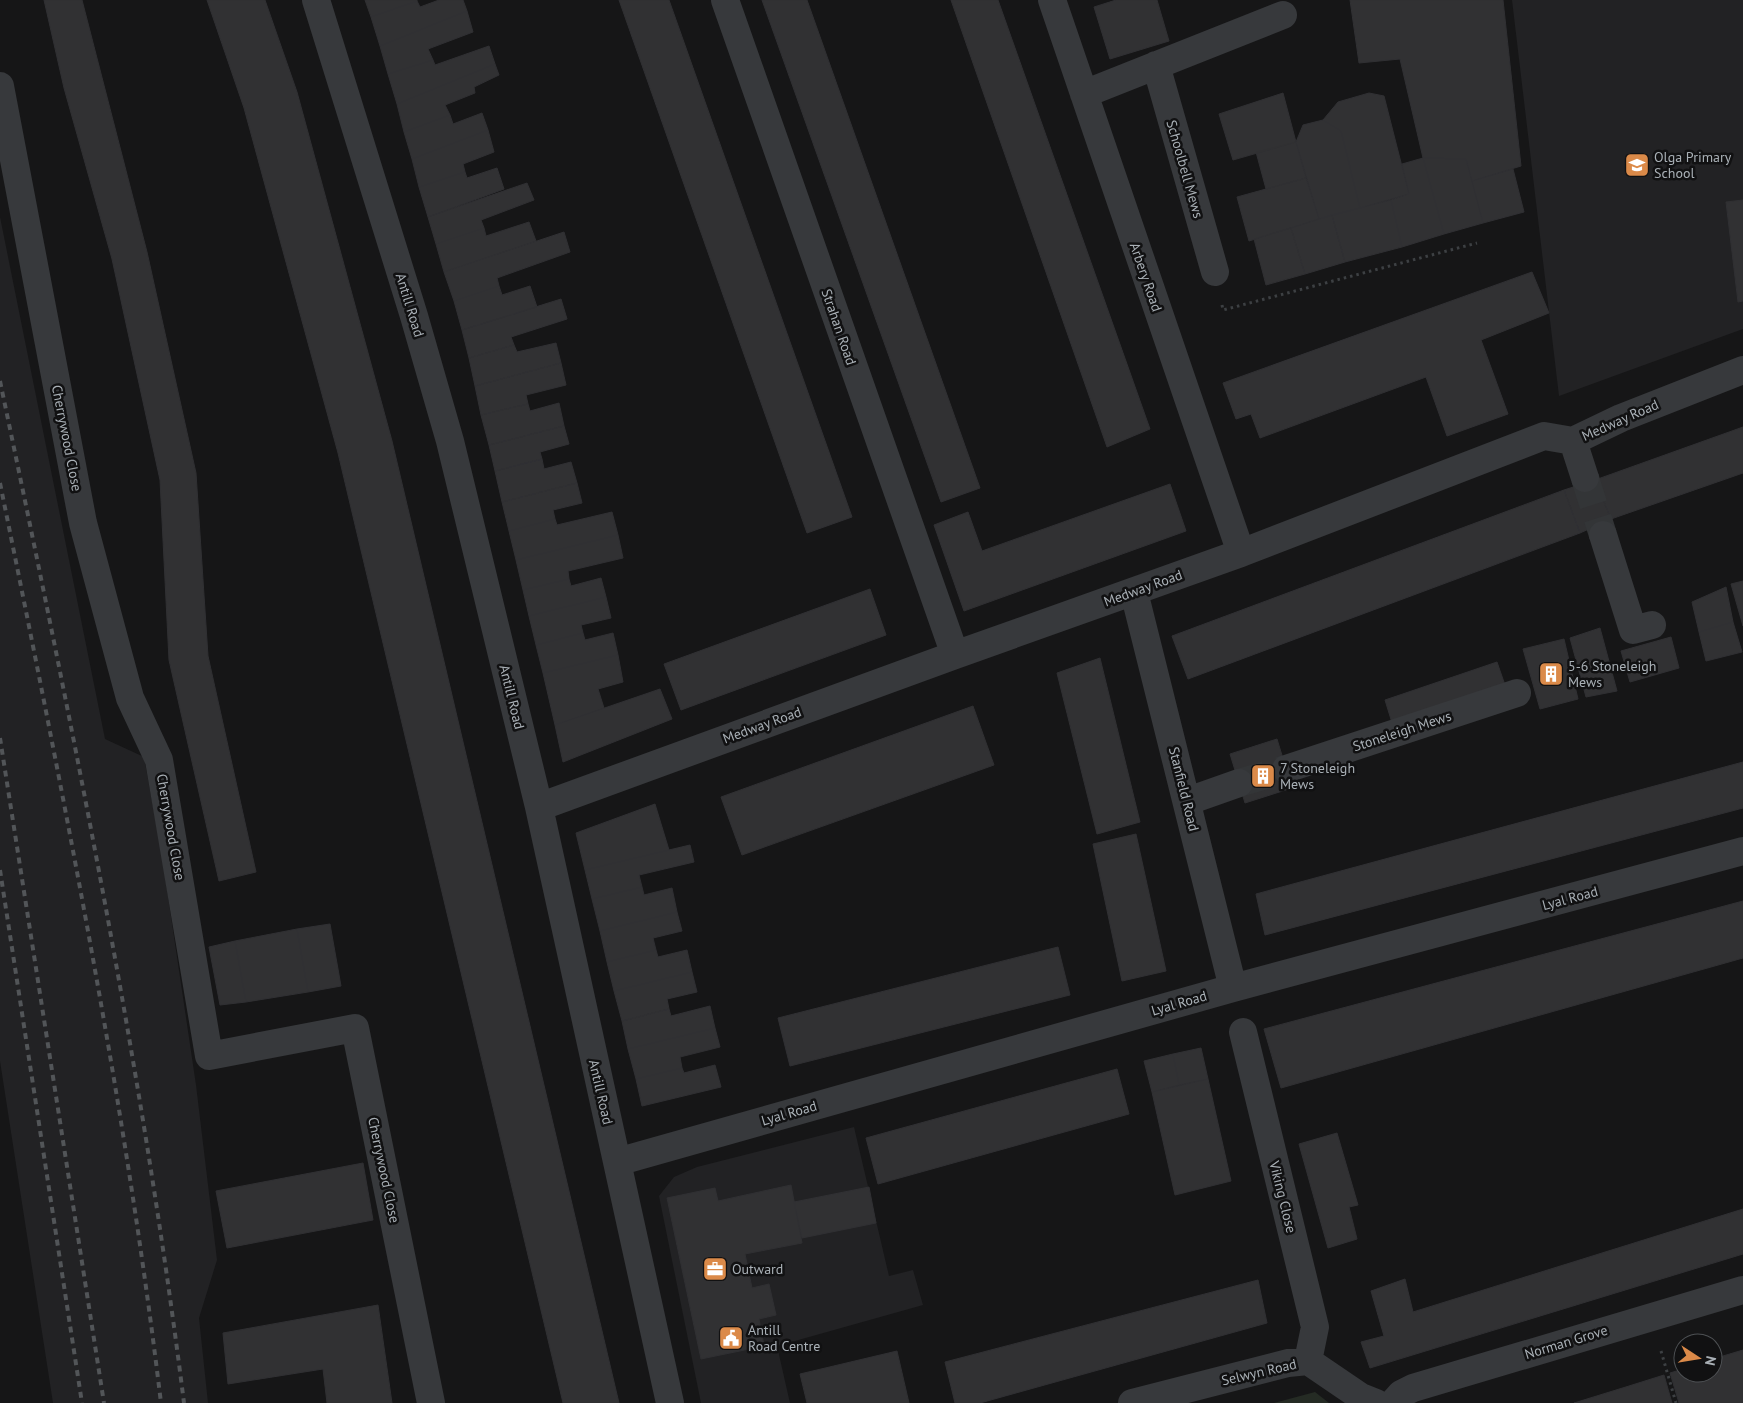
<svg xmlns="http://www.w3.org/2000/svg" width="1743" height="1403" font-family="'PT Sans',sans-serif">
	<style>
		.built { fill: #222224 }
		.green { fill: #252b24 }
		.building { fill: #313133; stroke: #303033 }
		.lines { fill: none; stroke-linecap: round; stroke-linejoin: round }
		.minor-tunnel { stroke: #333537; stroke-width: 28; stroke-dasharray: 28 14; stroke-linecap: butt }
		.path { stroke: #3d4043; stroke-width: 3; stroke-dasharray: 2.5 4; stroke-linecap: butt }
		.minor { stroke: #37393c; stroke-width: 28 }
		.rail { stroke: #525558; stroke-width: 4; stroke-dasharray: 6 5; stroke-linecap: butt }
		.labels { text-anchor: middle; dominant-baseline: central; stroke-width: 5; stroke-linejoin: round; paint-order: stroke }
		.poi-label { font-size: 14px; fill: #a9b0b6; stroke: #111112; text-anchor: start }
		.street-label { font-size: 14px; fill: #a9b0b6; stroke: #111112 }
	</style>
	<rect width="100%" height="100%" fill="#161617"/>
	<path class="built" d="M 1512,0 L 1743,0 L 1743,329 L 1559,396 Z
		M 0,217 L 105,739 L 144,757 L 162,856 L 196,1085 L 217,1260 L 199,1318 L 208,1403 L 53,1403 L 0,1061 Z
		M 854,1127 L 889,1276 L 913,1270 L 923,1305 L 777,1346 L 790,1403 L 701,1403 L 659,1196 L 674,1177 L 697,1167 Z"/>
	<path class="green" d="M 1315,1392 L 1329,1403 L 1274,1403 Z"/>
	<path class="building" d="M 44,0 L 82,0 L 147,252 L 196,473 L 208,656 L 256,872 L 219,881 L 169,660 L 160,480 L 112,259 L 64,88 Z
		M 207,0 L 265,0 L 297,92 L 392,441 L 619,1403 L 563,1403 L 338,453 L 244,108 Z
		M 365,0 L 417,0 L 417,1 L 371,17 Z
		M 439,0 L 463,0 L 467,11 L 380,46 L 371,17 L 417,1 L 420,7 Z
		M 619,0 L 669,0 L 852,517 L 807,533 Z
		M 762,0 L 807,0 L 980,488 L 941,502 Z
		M 951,0 L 998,0 L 1150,429 L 1107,447 Z
		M 1116,0 L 1157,0 L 1169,41 L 1110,59 L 1094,7 Z
		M 1350,0 L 1503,0 L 1521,166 L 1472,181 L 1466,159 L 1423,158 L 1400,59 L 1359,63 Z
		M 467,11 L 473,32 L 428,49 L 433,60 L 388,74 L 380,46 Z
		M 489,46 L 495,64 L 397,104 L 388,74 L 433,60 L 435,65 Z
		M 495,64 L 499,75 L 474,87 L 475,93 L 445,105 L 450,115 L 404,132 L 397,104 Z
		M 1283,93 L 1296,142 L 1233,160 L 1219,114 Z
		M 1369,93 L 1384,96 L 1409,194 L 1360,208 L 1341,131 L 1323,120 L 1338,102 Z
		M 482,113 L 488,130 L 412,159 L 404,132 L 450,115 L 453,124 Z
		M 1323,120 L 1341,131 L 1360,208 L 1319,219 L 1296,142 L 1303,125 Z
		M 488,130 L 494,152 L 463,164 L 465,172 L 419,187 L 412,159 Z
		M 1296,142 L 1306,178 L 1266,189 L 1256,152 Z
		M 1423,158 L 1444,234 L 1402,247 L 1391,200 L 1409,194 L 1402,164 Z
		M 1423,158 L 1466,159 L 1483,223 L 1444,234 Z
		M 497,168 L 504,189 L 428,217 L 419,187 L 465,172 L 467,178 Z
		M 1513,169 L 1524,212 L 1483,223 L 1472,181 Z
		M 1306,178 L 1319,219 L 1249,241 L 1237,197 Z
		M 527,183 L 534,200 L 481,220 L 484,228 L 436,244 L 428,217 Z
		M 1391,200 L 1402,247 L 1345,262 L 1332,215 Z
		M 1743,200 L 1743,301 L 1738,302 L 1726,202 Z
		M 1332,215 L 1345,262 L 1305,274 L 1291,228 Z
		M 529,222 L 536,241 L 444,272 L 436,244 L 484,228 L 486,236 Z
		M 1291,228 L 1305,274 L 1266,285 L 1254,239 Z
		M 564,232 L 570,252 L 497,278 L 499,286 L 454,301 L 444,272 Z
		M 1532,272 L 1549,313 L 1481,340 L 1508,414 L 1447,436 L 1426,377 L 1260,438 L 1251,414 L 1236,419 L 1223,383 Z
		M 499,286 L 502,295 L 530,286 L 537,307 L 462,330 L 454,301 Z
		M 561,299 L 567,319 L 511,337 L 514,345 L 469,358 L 462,330 Z
		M 556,343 L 561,363 L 475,386 L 469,358 L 514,345 L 517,352 Z
		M 561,363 L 566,385 L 526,395 L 528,404 L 481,415 L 475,386 Z
		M 559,403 L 564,426 L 489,445 L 481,415 L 528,404 L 530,411 Z
		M 564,426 L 569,444 L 540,452 L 542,459 L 495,471 L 489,445 Z
		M 1743,427 L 1743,473 L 1611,519 L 1595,480 Z
		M 542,459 L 544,469 L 571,462 L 577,483 L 502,502 L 495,471 Z
		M 1595,480 L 1611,519 L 1580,533 L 1564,490 Z
		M 577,483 L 582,503 L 553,510 L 555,519 L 509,531 L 502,502 Z
		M 1170,484 L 1186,531 L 964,611 L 934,525 L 968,512 L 982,551 Z
		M 1564,490 L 1580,533 L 1188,679 L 1172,636 Z
		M 612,512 L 618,535 L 516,560 L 509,531 L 555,519 L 557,525 Z
		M 618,535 L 623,558 L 568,571 L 569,579 L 523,590 L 516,560 Z
		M 601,578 L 606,597 L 529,616 L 523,590 L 569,579 L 571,586 Z
		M 1743,581 L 1743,626 L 1731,584 Z
		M 1726,587 L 1733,622 L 1699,632 L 1692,602 Z
		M 870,589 L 886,635 L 681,710 L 664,664 Z
		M 606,597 L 611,618 L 581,625 L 583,633 L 536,645 L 529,616 Z
		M 1733,622 L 1742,652 L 1706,661 L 1699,632 Z
		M 1600,628 L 1617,691 L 1586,697 L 1570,638 Z
		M 583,633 L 585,640 L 613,633 L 618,655 L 543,673 L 536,645 Z
		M 1671,637 L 1679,668 L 1630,682 L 1621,651 Z
		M 1564,639 L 1578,699 L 1540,709 L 1523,649 Z
		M 618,655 L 623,682 L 598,689 L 604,708 L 555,725 L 543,673 Z
		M 1100,658 L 1140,822 L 1097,834 L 1057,673 Z
		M 1497,662 L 1506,688 L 1393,726 L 1385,700 Z
		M 660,689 L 672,719 L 563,762 L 555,725 Z
		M 973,706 L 994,765 L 742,855 L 721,797 Z
		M 1277,739 L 1292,788 L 1245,803 L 1230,754 Z
		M 1743,762 L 1743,808 L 1265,935 L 1256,894 Z
		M 655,804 L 669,850 L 585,870 L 576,833 Z
		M 1136,834 L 1166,971 L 1122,981 L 1093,844 Z
		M 690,845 L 694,862 L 639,875 L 642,887 L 592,899 L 585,870 Z
		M 642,887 L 644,895 L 672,888 L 677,912 L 600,931 L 592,899 Z
		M 1743,901 L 1743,958 L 1281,1088 L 1264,1029 Z
		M 677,912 L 682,931 L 653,938 L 656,950 L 607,962 L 600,931 Z
		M 330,924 L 341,986 L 308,992 L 297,929 Z
		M 297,929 L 308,992 L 246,1002 L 235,941 Z
		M 235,941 L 246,1002 L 220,1005 L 209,947 Z
		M 1058,947 L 1070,995 L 790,1066 L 778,1018 Z
		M 656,950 L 658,957 L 687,950 L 692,972 L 614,991 L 607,962 Z
		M 692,972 L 697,992 L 667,999 L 669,1009 L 622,1021 L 614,991 Z
		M 710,1006 L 715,1028 L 628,1049 L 622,1021 L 669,1009 L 671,1016 Z
		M 715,1028 L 720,1047 L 680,1057 L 682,1068 L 636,1079 L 628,1049 Z
		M 1201,1048 L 1208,1079 L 1179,1085 L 1173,1054 Z
		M 1173,1054 L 1179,1085 L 1152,1092 L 1144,1061 Z
		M 715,1065 L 721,1087 L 642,1106 L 636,1079 L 682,1068 L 684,1073 Z
		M 1117,1069 L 1129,1114 L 878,1184 L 866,1138 Z
		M 1208,1079 L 1231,1181 L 1175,1195 L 1152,1092 Z
		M 1337,1133 L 1358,1205 L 1349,1207 L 1357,1239 L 1328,1248 L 1299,1144 Z
		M 363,1163 L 373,1220 L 227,1248 L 216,1191 Z
		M 791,1185 L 802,1243 L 745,1254 L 752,1288 L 769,1284 L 776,1315 L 759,1319 L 764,1346 L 701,1359 L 667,1198 L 715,1188 L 718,1201 Z
		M 869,1187 L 876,1223 L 802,1238 L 794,1202 Z
		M 1743,1209 L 1743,1254 L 1370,1368 L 1361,1342 L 1384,1336 L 1371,1291 L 1405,1279 L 1413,1312 Z
		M 1258,1280 L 1267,1323 L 980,1403 L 955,1403 L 945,1362 Z
		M 378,1305 L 392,1403 L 327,1403 L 323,1369 L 228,1384 L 223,1333 Z
		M 1743,1350 L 1743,1403 L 1679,1403 L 1670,1373 L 1683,1369 L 1683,1373 L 1713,1373 L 1713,1359 Z
		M 897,1351 L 909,1403 L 807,1403 L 800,1374 Z
		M 1664,1375 L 1672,1403 L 1574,1403 L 1629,1386 Z"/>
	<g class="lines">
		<path class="minor-tunnel" d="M 1585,478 L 1603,535
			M 1239,783 L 1286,769"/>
		<path class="path" d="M 1222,305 L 1223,310 L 1477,243
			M 1661,1351 L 1676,1403"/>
		<path class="minor" d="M 316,0 L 414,316 L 450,441 L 539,807 L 670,1403
			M 725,0 L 955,655
			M 1052,0 L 1241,553
			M 1156,65 L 1215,272
			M 0,86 L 83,523 L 130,698 L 159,760 L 209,1056 L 355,1028 L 431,1403
			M 1084,94 L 1283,15
			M 1573,441 L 1585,478
			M 1603,535 L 1633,630 L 1652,625
			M 1134,592 L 1233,988
			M 1286,769 L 1517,693
			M 1188,801 L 1239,783
			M 539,807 L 955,655 L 1241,553 L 1544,436 L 1573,441 L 1621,418 L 1743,370
			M 1243,1032 L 1315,1327 L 1308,1361
			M 617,1162 L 1233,988 L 1743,851
			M 1132,1403 L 1288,1363 L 1308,1361 L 1361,1397 L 1376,1403
			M 1393,1403 L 1401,1394 L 1413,1388 L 1743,1290"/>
		<path class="rail" d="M 0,381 C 71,720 141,1059 184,1403
			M 0,483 C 62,788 124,1094 161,1403
			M 0,738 L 104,1403
			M 0,870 L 82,1403"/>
	</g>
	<defs>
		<symbol id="school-square" viewBox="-11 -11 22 22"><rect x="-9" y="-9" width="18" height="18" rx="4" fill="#db8a49" stroke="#111112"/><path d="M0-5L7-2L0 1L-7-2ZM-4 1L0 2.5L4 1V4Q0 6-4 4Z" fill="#fff"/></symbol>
		<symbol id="building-square" viewBox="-11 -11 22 22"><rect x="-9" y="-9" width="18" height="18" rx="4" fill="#db8a49" stroke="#111112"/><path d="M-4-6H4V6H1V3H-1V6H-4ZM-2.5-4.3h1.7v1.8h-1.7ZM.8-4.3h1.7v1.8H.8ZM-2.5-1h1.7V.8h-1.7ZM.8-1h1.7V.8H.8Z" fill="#fff"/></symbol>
		<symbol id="office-square" viewBox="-11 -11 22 22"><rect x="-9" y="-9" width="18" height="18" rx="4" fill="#db8a49" stroke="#111112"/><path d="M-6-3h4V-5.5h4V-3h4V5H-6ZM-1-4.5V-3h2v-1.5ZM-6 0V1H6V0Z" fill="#fff"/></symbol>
		<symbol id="civic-square" viewBox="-11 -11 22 22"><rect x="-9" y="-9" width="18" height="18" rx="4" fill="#db8a49" stroke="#111112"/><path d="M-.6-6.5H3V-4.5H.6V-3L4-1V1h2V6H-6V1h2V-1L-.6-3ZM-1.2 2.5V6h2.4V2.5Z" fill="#fff"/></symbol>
	</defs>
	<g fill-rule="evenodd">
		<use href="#school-square" x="1623" y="151" width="28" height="28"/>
		<use href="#building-square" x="1537" y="660" width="28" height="28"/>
		<use href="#building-square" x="1249" y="762" width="28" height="28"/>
		<use href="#office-square" x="701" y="1255" width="28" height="28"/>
		<use href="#civic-square" x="717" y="1324" width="28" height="28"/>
	</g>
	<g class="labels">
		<g class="poi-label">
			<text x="1654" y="157">Olga Primary<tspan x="1654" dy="16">School</tspan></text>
			<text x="1568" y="666">5-6 Stoneleigh<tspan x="1568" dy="16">Mews</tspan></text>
			<text x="1280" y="768">7 Stoneleigh<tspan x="1280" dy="16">Mews</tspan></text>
			<text x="732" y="1269">Outward</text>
			<text x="748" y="1330">Antill<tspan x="748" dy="16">Road Centre</tspan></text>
		</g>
		<g class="street-label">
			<text transform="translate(1185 169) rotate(74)">Schoolbell Mews</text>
			<text transform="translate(1146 277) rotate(71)">Arbery Road</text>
			<text transform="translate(410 305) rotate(73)">Antill Road</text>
			<text transform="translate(839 327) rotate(71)">Strahan Road</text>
			<text transform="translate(1620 420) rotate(-24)">Medway Road</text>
			<text transform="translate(67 438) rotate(79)">Cherrywood Close</text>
			<text transform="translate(1143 588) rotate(-20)">Medway Road</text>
			<text transform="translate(512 697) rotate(76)">Antill Road</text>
			<text transform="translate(762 725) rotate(-20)">Medway Road</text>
			<text transform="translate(1402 731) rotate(-18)">Stoneleigh Mews</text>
			<text transform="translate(1184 789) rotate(76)">Stanfield Road</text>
			<text transform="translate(171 827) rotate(80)">Cherrywood Close</text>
			<text transform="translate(1570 898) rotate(-15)">Lyal Road</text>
			<text transform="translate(1179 1003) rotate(-16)">Lyal Road</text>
			<text transform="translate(601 1092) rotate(77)">Antill Road</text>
			<text transform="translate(789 1113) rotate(-16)">Lyal Road</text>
			<text transform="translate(384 1170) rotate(78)">Cherrywood Close</text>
			<text transform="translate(1283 1197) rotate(76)">Viking Close</text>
			<text transform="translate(1566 1342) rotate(-17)">Norman Grove</text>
			<text transform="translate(1259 1372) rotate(-13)">Selwyn Road</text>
		</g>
	</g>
	<g transform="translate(1698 1358) rotate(102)"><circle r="24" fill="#111112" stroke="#4e5154"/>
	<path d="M0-4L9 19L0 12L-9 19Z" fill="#db8a49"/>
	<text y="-8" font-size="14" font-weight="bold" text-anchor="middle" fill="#a9b0b6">N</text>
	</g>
</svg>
